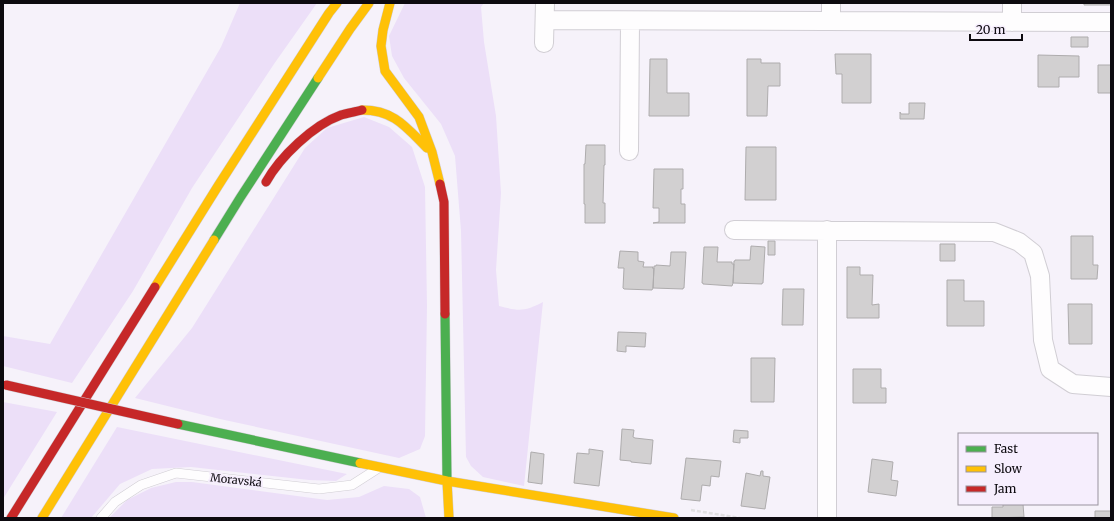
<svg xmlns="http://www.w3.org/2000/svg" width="1114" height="521" font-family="Merriweather,serif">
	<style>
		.green { fill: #ecdff8 }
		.building { fill: #d2d0d1; stroke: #aeacad }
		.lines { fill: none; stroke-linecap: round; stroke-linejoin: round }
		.lane-casing { stroke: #d1ced4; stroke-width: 10 }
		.street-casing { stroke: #d1ced4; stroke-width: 20 }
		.fast-casing { stroke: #d1ced4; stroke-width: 10 }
		.slow-casing { stroke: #d1ced4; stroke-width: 10 }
		.jam-casing { stroke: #d1ced4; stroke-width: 10 }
		.path { stroke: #e0dfe1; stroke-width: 2.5; stroke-dasharray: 4 2; stroke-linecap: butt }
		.lane { stroke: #fefdfe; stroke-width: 9 }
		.street { stroke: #fefdfe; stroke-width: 18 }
		.fast { stroke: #4caf50; stroke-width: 9 }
		.slow { stroke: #ffc107; stroke-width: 9 }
		.jam { stroke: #c62828; stroke-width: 9 }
		.jam-bridge-casing { stroke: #d1ced4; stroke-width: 10; stroke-linecap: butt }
		.jam-bridge { stroke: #c62828; stroke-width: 9 }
		.labels { text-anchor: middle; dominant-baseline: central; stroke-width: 4; stroke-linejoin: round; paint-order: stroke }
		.street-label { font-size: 11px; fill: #0d0a0f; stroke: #f6eefd }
	</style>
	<rect width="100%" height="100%" fill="#f6f2fa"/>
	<path class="green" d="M 240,3 L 317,3 L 274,64 L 192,188 L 133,291 L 72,383 L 3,366 L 3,336 L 50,344 L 221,47 Z
		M 405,3 L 484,3 L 481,7 L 484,42 L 496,116 L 501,193 L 496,270 L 499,306 C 519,311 524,312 543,302 L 524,486 L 483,477 L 471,466 L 466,457 L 461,231 L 455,156 L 441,124 L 404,78 L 392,56 L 389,36 Z
		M 364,117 L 389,127 L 412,147 L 425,187 L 427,306 L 425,436 L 420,449 L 399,458 L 220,419 L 135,398 L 192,328 L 305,148 L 327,128 Z
		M 3,402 L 57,412 L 3,499 Z
		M 117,427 L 347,474 L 336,481 L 309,480 L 191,467 L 152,469 L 120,484 L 91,518 L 61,518 Z
		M 176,482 L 192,482 L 327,500 L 359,497 L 384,486 L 409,489 L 420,497 L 426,518 L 109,518 L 127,500 L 151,488 Z"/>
	<path class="building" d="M 1084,3 L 1111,3 L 1111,5 L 1084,5 Z
		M 1071,37 L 1088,37 L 1088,47 L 1071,47 Z
		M 835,54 L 871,54 L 871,103 L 842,103 L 842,74 L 836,74 Z
		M 1038,55 L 1079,56 L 1079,77 L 1059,77 L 1059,87 L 1038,87 Z
		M 650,59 L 667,59 L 667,93 L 689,93 L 689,116 L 649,116 Z
		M 747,59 L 761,59 L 761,63 L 780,63 L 780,86 L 768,86 L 767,116 L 747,116 Z
		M 1098,65 L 1111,65 L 1111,93 L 1098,93 Z
		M 909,103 L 925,103 L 924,119 L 900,119 L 900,112 L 901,114 L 909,114 Z
		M 586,145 L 605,145 L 605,165 L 604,165 L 603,203 L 605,203 L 605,223 L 585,223 L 585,204 L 584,204 L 584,164 L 585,164 Z
		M 746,147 L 776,147 L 776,200 L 745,200 Z
		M 654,169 L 683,169 L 683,189 L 681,189 L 681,204 L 685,204 L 685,223 L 653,223 L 659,222 L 659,208 L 653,208 Z
		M 1071,236 L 1093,236 L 1093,265 L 1098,265 L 1097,279 L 1071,279 Z
		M 768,241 L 775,241 L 775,255 L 768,255 Z
		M 940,244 L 955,244 L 955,261 L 940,261 Z
		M 751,246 L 765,247 L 763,283 L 762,283 L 762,284 L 733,283 L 734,261 L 735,261 L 735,260 L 750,260 Z
		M 704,247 L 718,247 L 717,262 L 732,262 L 732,264 L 734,264 L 733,283 L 732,286 L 703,284 L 703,283 L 702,283 Z
		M 620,251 L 638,252 L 638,261 L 644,262 L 643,267 L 653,267 L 652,268 L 654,268 L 653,288 L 652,290 L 624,289 L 623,288 L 624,268 L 618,268 Z
		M 671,252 L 686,252 L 684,288 L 683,288 L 683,289 L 653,288 L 654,266 L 656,266 L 656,265 L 670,266 Z
		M 847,267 L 860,267 L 860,275 L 873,275 L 872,305 L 879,304 L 879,318 L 847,318 Z
		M 947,280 L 964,280 L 964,301 L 984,301 L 984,326 L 947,326 Z
		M 783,289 L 804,289 L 803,325 L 782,325 Z
		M 1068,304 L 1092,304 L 1092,344 L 1069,344 Z
		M 618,332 L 646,333 L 645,347 L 626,346 L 626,352 L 617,351 Z
		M 751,358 L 775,358 L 774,402 L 751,402 Z
		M 853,369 L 881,369 L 881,388 L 886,388 L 886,403 L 853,403 Z
		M 622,429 L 634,430 L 633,437 L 635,438 L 653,440 L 651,464 L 631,462 L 631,461 L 620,460 Z
		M 734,430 L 748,431 L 748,438 L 740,438 L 740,443 L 733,442 Z
		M 589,449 L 603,451 L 599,486 L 574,483 L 577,453 L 589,454 Z
		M 531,452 L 544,454 L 542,484 L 528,482 Z
		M 686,458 L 721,461 L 719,477 L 711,476 L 710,486 L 702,485 L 700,501 L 681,499 Z
		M 872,459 L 893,462 L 891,480 L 898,481 L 896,496 L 868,492 Z
		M 761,471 L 763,471 L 763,476 L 770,477 L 765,509 L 741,506 L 746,473 L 760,476 Z
		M 1003,504 L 1023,504 L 1024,517 L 992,518 L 992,507 L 1003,507 Z
		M 1095,511 L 1111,511 L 1111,518 L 1095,518 Z"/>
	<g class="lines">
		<defs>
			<path id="lane" d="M 101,518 L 115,502 L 141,485 L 176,473 L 319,489 L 352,485 L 377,469"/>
			<path id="street" d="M 831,3 L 831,21
				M 1012,3 L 1012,22
				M 545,20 L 1111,22
				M 544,43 L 545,3
				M 629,151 L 630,21
				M 734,230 L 994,232 L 1019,242 L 1033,253 L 1040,276 L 1043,340 L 1050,369 L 1073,384 L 1111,387
				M 827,230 L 827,518"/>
			<path id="fast" d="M 214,240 L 240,198 L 318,78
				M 445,314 L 447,481
				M 178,424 L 360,463"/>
			<path id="slow" d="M 390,3 L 383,30 L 381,46 L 385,71 L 419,117 L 432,152 L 440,184
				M 318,78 L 350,29 L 369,3
				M 362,110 C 394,110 406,127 427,148
				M 155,287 L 218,186 L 329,13 L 337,3
				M 360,463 L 447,481 L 674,518
				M 447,481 L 449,518
				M 42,518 L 214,240"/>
			<path id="jam" d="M 266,182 C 280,157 313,125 341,115 C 347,113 355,112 362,110
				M 440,184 L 444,202 L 445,314
				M 11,518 L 155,287"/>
		</defs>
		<use href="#lane" class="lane-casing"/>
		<use href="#street" class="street-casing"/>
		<use href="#fast" class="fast-casing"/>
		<use href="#slow" class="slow-casing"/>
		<use href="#jam" class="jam-casing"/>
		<path class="path" d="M 691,510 L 740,518"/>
		<use href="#lane" class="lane"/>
		<use href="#street" class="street"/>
		<use href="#fast" class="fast"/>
		<use href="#slow" class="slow"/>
		<use href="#jam" class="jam"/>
		<defs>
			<path id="jam-bridge" d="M 6,385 L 178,424"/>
		</defs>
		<use href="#jam-bridge" class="jam-bridge-casing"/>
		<use href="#jam-bridge" class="jam-bridge"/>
	</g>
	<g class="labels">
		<g class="street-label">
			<text transform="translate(236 480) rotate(6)">Moravská</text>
		</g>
	</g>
	<rect width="1114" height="521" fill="none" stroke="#0d0a0f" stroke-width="8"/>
	<rect x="958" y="433" width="140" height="72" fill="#f6eefd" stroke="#99939e"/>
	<rect x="966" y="446" width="20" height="6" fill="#4caf50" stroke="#99939e"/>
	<text x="994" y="453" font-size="12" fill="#0d0a0f">Fast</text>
	<rect x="966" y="466" width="20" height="6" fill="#ffc107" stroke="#99939e"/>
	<text x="994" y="473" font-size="12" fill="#0d0a0f">Slow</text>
	<rect x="966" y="486" width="20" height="6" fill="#c62828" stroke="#99939e"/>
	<text x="994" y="493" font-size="12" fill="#0d0a0f">Jam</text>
	<path d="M970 34v6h52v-6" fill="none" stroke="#0d0a0f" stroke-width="2"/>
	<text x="976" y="34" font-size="12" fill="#0d0a0f" stroke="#f6eefd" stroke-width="3" paint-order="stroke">20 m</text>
</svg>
